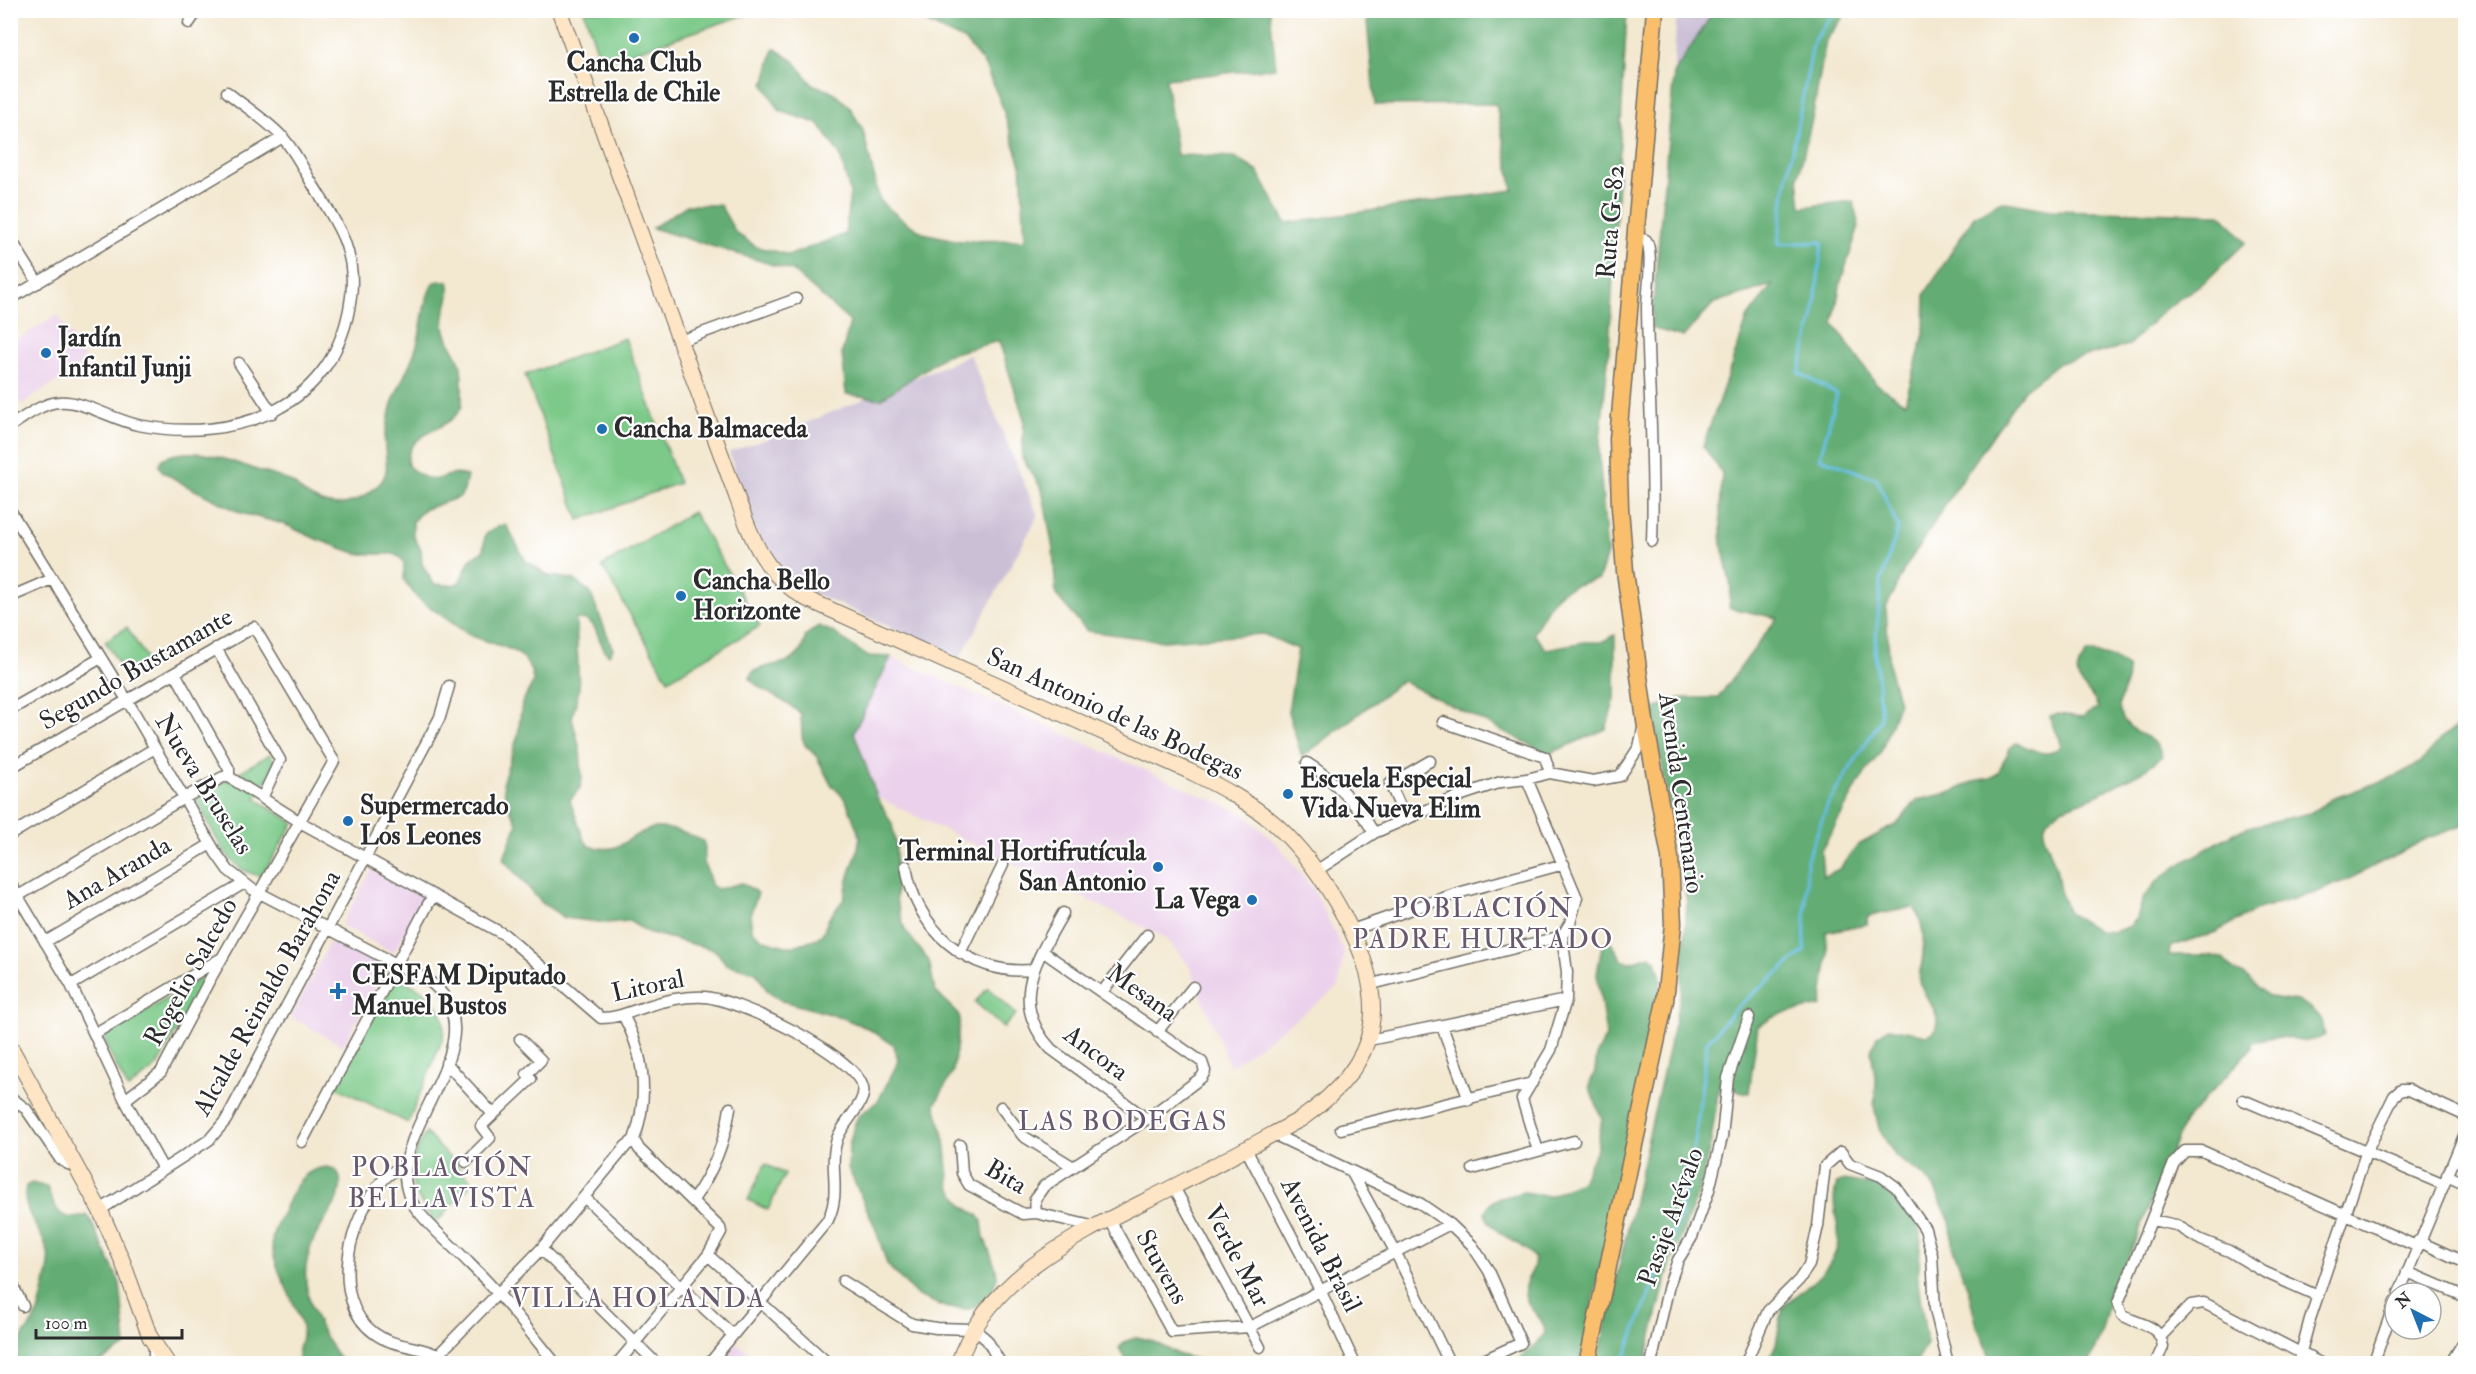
<svg xmlns="http://www.w3.org/2000/svg" width="2476" height="1374" font-family="'IM FELL Double Pica',serif">
	<style>
		.built { fill: #ebd1eb }
		.industrial { fill: #cbbfd5 }
		.green { fill: #7bc989; stroke: #537a5a; stroke-width: 1.5 }
		.forest { fill: #64ad75; stroke: #486c50; stroke-width: 1.5 }
		.lines { fill: none; stroke-linecap: round; stroke-linejoin: round }
		.stream { stroke: #67c0e5; stroke-width: 3 }
		.street-casing { stroke: #716d65; stroke-width: 13 }
		.secondary-casing { stroke: #716d65; stroke-width: 17 }
		.primary-casing { stroke: #716d65; stroke-width: 19 }
		.street { stroke: #fff; stroke-width: 10 }
		.secondary { stroke: #fde5c5; stroke-width: 15 }
		.primary { stroke: #f9bf6d; stroke-width: 16 }
		.poi-dot { fill: #1f6fb2; stroke: #fff; stroke-width: 2 }
		.labels { text-anchor: middle; dominant-baseline: central; stroke-width: 4.5; stroke-linejoin: round; paint-order: stroke }
		.poi-label { font-size: 26px; font-weight: bold; fill: #2b2b2b; stroke: #fff; text-anchor: start }
		.street-label { font-size: 26px; fill: #2b2b2b; stroke: #fff }
		.neighbourhood-label { font-size: 27px; letter-spacing: 1.5px; fill: #685a6c; stroke: #fff }
	</style>
	<rect width="100%" height="100%" fill="#fff"/>
	<filter id="ink" filterUnits="userSpaceOnUse"><feTurbulence type="fractalNoise" baseFrequency=".0167" numOctaves="2"/><feDisplacementMap in="SourceGraphic" scale="12" xChannelSelector="R" yChannelSelector="G"/><feConvolveMatrix kernelMatrix="1 2 1 2 8 2 1 2 1" color-interpolation-filters="sRGB"/></filter>
	<filter id="wash" filterUnits="userSpaceOnUse"><feTurbulence type="fractalNoise" baseFrequency=".008" numOctaves="4" result="noise"/><feDisplacementMap in="SourceGraphic" scale="24" xChannelSelector="R" yChannelSelector="G"/><feGaussianBlur stdDeviation="1.35" result="paint"/><feColorMatrix in="noise" values="0 0 0 0 0 0 0 0 0 0 0 0 0 0 0 0 0 1.4 0 .05"/><feComposite in="paint" operator="in"/></filter>
	<g filter="url(#wash)">
		<rect width="100%" height="100%" fill="#f3e8d0"/>
		<path class="built" d="M 58,315 L 87,362 L 22,404 L 18,400 L 11,403 L 11,343 Z
			M 891,657 L 1244,814 L 1277,844 L 1313,889 L 1344,951 L 1338,988 L 1230,1067 L 1190,967 L 1166,938 L 877,797 L 854,732 Z
			M 372,869 L 424,898 L 393,953 L 341,925 Z
			M 333,936 L 387,966 L 343,1046 L 291,1017 Z
			M 737,1343 L 762,1363 L 721,1363 Z"/>
		<path class="industrial" d="M 1677,10 L 1714,11 L 1674,73 L 1674,57 Z
			M 970,355 L 1038,516 L 960,658 L 800,587 L 783,574 L 758,539 L 729,452 L 772,437 Z"/>
		<path class="green" d="M 750,10 L 751,13 L 601,63 L 584,11 Z
			M 625,338 L 679,483 L 579,520 L 525,375 Z
			M 693,512 L 760,626 L 668,680 L 602,566 Z
			M 127,627 L 151,666 L 128,680 L 105,641 Z
			M 270,754 L 275,763 L 256,799 L 294,823 L 261,877 C 255,874 249,873 243,870 C 221,856 208,821 196,798 Z
			M 208,974 L 157,1066 L 128,1089 L 109,1052 L 104,1036 Z
			M 394,976 C 423,990 449,1000 443,1038 L 408,1123 L 336,1087 Z
			M 988,988 L 1016,1014 L 1003,1028 L 975,1002 Z
			M 426,1133 L 473,1182 L 436,1223 C 409,1190 402,1171 426,1133 Z
			M 765,1164 L 785,1174 L 768,1210 L 748,1200 Z"/>
		<path class="forest" d="M 906,11 L 1270,11 L 1276,68 L 1166,79 L 1177,155 L 1235,157 L 1257,171 L 1286,223 L 1513,190 L 1496,104 L 1375,105 L 1366,11 L 1627,11 L 1609,350 L 1599,451 L 1607,554 L 1599,579 C 1553,589 1555,595 1533,634 L 1546,649 L 1584,642 L 1601,642 L 1615,635 L 1615,699 L 1606,729 L 1549,754 L 1402,681 L 1302,757 L 1288,712 L 1298,649 L 1263,634 L 1163,641 L 1087,631 L 1056,595 L 1053,549 L 1042,489 L 1022,458 L 1024,419 L 999,341 L 946,355 L 881,399 L 846,394 L 842,353 L 850,322 L 793,271 L 652,228 L 687,205 L 720,205 L 736,233 L 757,247 L 790,255 L 845,234 L 850,193 L 840,155 L 819,124 L 780,111 L 764,85 L 774,48 L 794,61 L 812,84 L 833,92 L 849,106 L 863,130 L 880,201 L 904,221 L 923,233 L 960,241 L 1025,240 L 1021,165 L 1001,103 L 984,64 L 965,41 L 907,13 Z
			M 1714,11 L 1848,11 L 1826,40 L 1813,115 L 1798,177 L 1801,207 L 1853,201 L 1859,226 L 1841,281 L 1833,323 L 1877,385 L 1905,403 L 1924,334 L 1925,294 L 1974,216 L 2001,201 L 2051,210 L 2221,214 L 2246,242 L 2207,280 L 2165,309 L 2129,345 L 2059,363 L 2024,390 L 1951,496 L 1905,568 L 1886,608 L 1890,671 L 1899,702 L 1881,752 L 1863,776 L 1821,851 L 1823,877 L 1839,869 L 1858,845 L 1897,824 L 1917,800 L 1949,793 L 1978,780 L 1991,778 L 1998,773 L 2010,748 L 2016,743 C 2034,748 2045,761 2061,746 C 2061,733 2050,728 2050,716 L 2058,714 L 2082,717 L 2098,708 C 2090,684 2063,682 2087,653 C 2101,652 2116,658 2127,667 C 2132,687 2112,698 2122,717 C 2131,735 2158,735 2162,757 L 2141,772 L 2091,798 L 2060,810 L 2047,820 L 2044,828 L 2044,836 L 2056,867 L 2060,891 L 2069,913 L 2098,931 L 2114,932 L 2130,926 L 2136,919 L 2144,897 L 2155,883 L 2174,868 L 2232,834 L 2248,827 L 2310,813 L 2332,799 L 2398,775 L 2421,762 L 2442,737 L 2465,722 L 2465,825 L 2428,838 L 2353,877 L 2315,893 L 2261,908 L 2216,932 L 2170,947 L 2169,955 L 2210,955 L 2224,959 L 2234,970 L 2246,976 L 2269,997 L 2298,1001 L 2311,1008 L 2322,1021 L 2325,1035 C 2308,1047 2294,1036 2276,1037 C 2268,1037 2260,1040 2252,1042 L 2252,1048 L 2184,1122 L 2107,1309 L 2101,1334 L 2089,1363 L 1992,1363 L 1977,1326 L 1968,1289 L 1952,1246 L 1951,1224 L 1934,1187 L 1923,1175 L 1896,1157 L 1879,1129 L 1874,1106 L 1876,1083 L 1871,1051 L 1877,1036 L 1889,1028 L 1927,1035 L 1934,1032 C 1945,1011 1923,1001 1920,981 C 1918,974 1921,968 1922,962 C 1925,943 1924,923 1914,907 L 1869,916 L 1867,924 L 1826,932 L 1828,955 L 1821,1006 L 1779,1014 L 1758,1026 L 1749,1093 L 1719,1087 L 1711,1141 L 1700,1188 L 1667,1275 L 1645,1363 L 1597,1364 L 1681,993 L 1687,903 L 1652,709 L 1681,698 L 1718,698 L 1777,618 L 1729,608 L 1731,586 L 1722,546 L 1720,510 L 1722,473 L 1703,446 L 1748,317 L 1772,285 L 1714,303 L 1683,337 L 1651,328 L 1674,73 Z
			M 440,281 L 448,281 C 453,301 441,310 444,326 C 446,340 454,348 459,360 C 464,373 462,392 462,406 C 450,434 404,429 408,466 C 443,495 439,467 467,476 L 464,491 L 460,497 L 423,510 L 413,521 L 413,536 L 421,549 L 422,564 L 434,584 L 451,585 L 459,583 L 470,560 L 483,551 L 485,535 L 498,526 L 506,525 L 526,561 L 549,576 L 573,579 L 590,592 L 613,649 L 609,655 C 595,644 601,617 576,619 L 579,690 L 572,718 L 580,749 L 582,780 L 580,788 L 570,800 L 584,840 L 589,846 C 621,855 623,839 647,830 C 664,823 688,834 703,841 L 705,848 L 704,863 L 712,886 L 718,889 L 742,883 L 758,893 L 750,915 L 752,930 L 764,940 L 786,946 L 794,946 L 817,938 L 823,933 L 829,918 L 844,899 L 849,876 L 857,853 L 860,837 L 846,800 L 830,783 L 817,757 L 805,745 L 802,737 L 801,714 C 785,699 764,694 750,679 L 752,672 C 777,659 799,671 806,635 L 819,626 L 833,632 L 867,656 L 891,657 L 854,732 L 877,797 L 892,824 L 896,846 L 896,900 L 905,930 L 929,961 L 935,991 L 957,1013 L 960,1019 L 953,1071 L 935,1105 L 945,1141 L 950,1187 L 963,1206 L 978,1215 L 982,1221 L 984,1237 L 996,1269 L 997,1277 L 992,1292 L 977,1306 L 970,1309 L 948,1308 L 918,1296 L 892,1270 L 887,1264 L 875,1227 L 848,1168 L 849,1145 L 855,1123 L 859,1115 L 878,1101 L 896,1066 L 898,1059 L 893,1044 L 867,1028 L 838,1016 L 782,1001 L 768,992 L 756,972 L 726,964 L 717,952 L 711,949 L 647,932 L 629,921 L 607,923 L 565,918 L 542,903 L 503,859 L 517,825 L 515,818 L 506,803 L 503,781 L 518,735 L 522,703 L 533,682 L 532,673 L 524,658 L 512,650 L 469,635 L 417,598 L 404,580 L 404,564 L 401,558 L 394,554 L 358,554 L 316,539 L 284,524 L 241,513 L 185,485 L 163,472 L 159,466 L 162,459 C 192,444 225,459 254,469 C 266,473 278,476 289,481 C 296,484 300,491 307,495 C 333,512 358,505 380,483 C 393,469 382,451 385,435 C 388,424 389,414 392,404 C 399,384 411,365 417,345 C 423,323 422,304 433,283 Z
			M 1607,940 L 1613,945 L 1623,961 L 1631,962 L 1650,956 L 1656,960 L 1661,979 L 1658,1004 L 1580,1363 L 1517,1363 C 1524,1351 1537,1346 1545,1333 C 1543,1313 1528,1313 1525,1295 C 1522,1278 1537,1273 1534,1258 C 1522,1240 1490,1236 1485,1212 L 1490,1203 L 1497,1199 L 1524,1192 L 1550,1196 L 1582,1181 L 1597,1148 L 1602,1119 L 1589,1086 L 1595,1071 L 1597,1054 L 1606,1036 L 1597,974 L 1602,945 Z
			M 327,1167 L 335,1169 C 353,1190 323,1219 314,1239 C 310,1247 308,1257 306,1266 C 302,1297 324,1341 344,1363 L 304,1363 L 298,1359 C 297,1348 304,1340 302,1327 C 296,1299 267,1262 273,1235 C 275,1224 282,1216 286,1205 C 295,1185 303,1169 327,1167 Z
			M 1844,1180 L 1887,1187 L 1915,1214 L 1921,1235 L 1918,1282 L 1927,1344 L 1916,1363 L 1767,1364 L 1776,1344 L 1783,1307 C 1805,1287 1843,1266 1838,1230 C 1836,1213 1831,1200 1837,1183 Z
			M 32,1183 L 47,1187 C 55,1210 61,1224 88,1215 L 120,1283 L 126,1346 L 98,1363 L 11,1363 C 14,1343 28,1332 37,1315 C 40,1309 48,1271 49,1265 C 51,1235 19,1217 26,1186 Z
			M 1136,1337 L 1150,1340 L 1180,1355 L 1211,1363 L 1128,1363 L 1119,1348 L 1125,1342 Z"/>
		<g class="lines">
			<path class="stream" d="M 1622,1364 L 1680,1216 L 1695,1142 L 1707,1042 L 1736,1008 L 1804,951 L 1807,860 L 1828,804 L 1881,719 L 1875,651 L 1881,581 L 1898,528 L 1877,479 L 1820,458 L 1837,394 L 1799,373 L 1814,314 L 1822,242 L 1778,244 L 1786,183 L 1814,40 L 1836,10"/>
		</g>
	</g>
	<g filter="url(#ink)">
		<g class="lines">
			<defs>
				<path id="street" d="M 189,23 L 198,10
					M 1635,237 L 1646,240 C 1654,251 1647,292 1647,308 C 1648,386 1655,463 1652,541
					M 10,238 L 38,283
					M 10,299 L 283,137
					M 680,341 L 796,299
					M 239,363 L 272,413
					M 10,426 C 25,417 42,403 59,402 C 83,400 113,420 138,425 C 236,444 337,408 351,297 C 357,248 335,221 310,180 C 302,166 294,150 283,138 C 268,121 245,107 227,92
					M 10,510 L 127,700 L 216,853 L 228,870 L 252,889 L 429,981 C 498,1033 403,1115 405,1178 C 406,1188 409,1199 415,1207 C 430,1228 452,1245 469,1263 C 501,1294 528,1330 556,1364
					M 10,597 L 52,579
					M 216,648 L 280,760 L 262,798
					M 175,673 L 229,769 L 229,777
					M 10,710 L 101,658
					M 1443,722 L 1545,757 L 1550,773
					M 1307,763 C 1336,781 1357,804 1374,833
					M 10,768 L 254,627 L 334,761 L 209,981 L 161,1072 L 125,1100
					M 229,777 L 300,822 L 505,935 L 601,1018 C 617,1018 630,1012 645,1007 C 663,1001 684,996 704,997 C 737,999 855,1054 863,1088 C 867,1102 843,1122 837,1139 C 828,1167 842,1190 828,1220 L 709,1364
					M 1527,779 L 1577,898 L 1570,923 L 1562,936 L 1567,972 L 1566,1000 L 1551,1050 L 1522,1099 L 1538,1151
					M 1406,819 L 1390,784 L 1430,761
					M 10,835 L 155,748
					M 906,866 C 915,928 968,976 1032,970
					M 1316,871 L 1374,833 L 1462,795 L 1501,782 L 1527,779 L 1550,773 L 1593,781 L 1620,776 L 1639,747 L 1643,729
					M 10,883 L 71,985 L 125,1100 L 163,1169
					M 18,896 L 184,798 L 223,777 L 229,777
					M 1063,913 C 1037,960 1007,1001 1051,1049 L 1147,1119
					M 1352,930 L 1458,893 L 1564,864
					M 45,942 L 211,844
					M 960,953 L 1003,865
					M 1372,984 L 1562,936
					M 71,985 L 243,884
					M 1102,992 L 1147,935
					M 623,1015 C 645,1055 649,1097 634,1140
					M 1442,1026 L 1469,1100
					M 1157,1032 L 1193,987
					M 94,1034 L 220,959
					M 1369,1040 L 1566,1000
					M 446,1063 L 493,1114
					M 10,1097 L 26,1109 L 60,1159 L 68,1164 L 78,1167
					M 2243,1100 L 2442,1184
					M 1001,1107 L 1023,1136 L 1072,1166
					M 1341,1129 L 1532,1083
					M 1273,1134 L 1421,1204 L 1450,1224 L 1472,1245 L 1489,1271 L 1521,1343 L 1475,1364
					M 302,1142 L 433,895
					M 960,1145 L 962,1173 L 969,1185 L 1023,1214 L 1036,1213 L 1096,1227
					M 1246,1149 L 1320,1290 L 1355,1364
					M 466,1162 L 490,1138 L 481,1126 L 531,1079 L 527,1074 L 541,1060 L 520,1039
					M 406,1163 C 398,1168 390,1173 384,1179 C 349,1216 328,1299 374,1333 C 398,1351 428,1343 450,1364
					M 1473,1169 L 1574,1141
					M 1351,1171 L 1395,1251 L 1450,1364
					M 2447,1175 L 2466,1184
					M 1174,1187 L 1260,1347
					M 584,1197 L 733,1335
					M 693,1200 C 713,1172 725,1142 730,1108
					M 100,1210 L 209,1140 L 226,1120 L 440,717 L 449,686
					M 1036,1213 L 1035,1199 L 1044,1186 L 1147,1119 L 1202,1077 L 1205,1071 L 1202,1062 L 1042,951
					M 1110,1220 L 1172,1332 L 1250,1327 L 1450,1224
					M 2152,1220 L 2176,1225 L 2201,1240 L 2229,1251 L 2264,1272 L 2318,1296
					M 2418,1241 L 2466,1263
					M 541,1249 L 657,1364
					M 708,1255 L 829,1364
					M 2407,1272 L 2466,1297
					M 10,1280 L 23,1306
					M 843,1281 L 912,1324 L 936,1328 L 974,1329 L 987,1340 L 1001,1364
					M 2399,1293 L 2466,1131
					M 2161,1336 L 2191,1305 L 2204,1303 L 2322,1364
					M 154,1345 L 154,1364
					M 439,1354 L 541,1249 L 626,1146 L 634,1140
					M 617,1364 L 708,1255 L 721,1232 L 720,1228 L 639,1149 L 634,1140
					M 1651,1364 L 1669,1285 L 1678,1260 L 1692,1237 L 1709,1190 L 1722,1137 L 1728,1078 L 1749,1017
					M 1745,1364 L 1768,1311 L 1799,1280 L 1809,1265 L 1818,1226 L 1825,1166 L 1841,1152 L 1850,1164 L 1881,1176 L 1896,1187 L 1925,1229 L 1932,1255 L 1935,1309 L 1948,1364
					M 2155,1364 L 2163,1347 C 2161,1324 2138,1325 2122,1315 L 2118,1303 L 2174,1163 L 2185,1151 L 2202,1151 L 2416,1246
					M 2298,1364 L 2310,1319 L 2366,1153 L 2394,1096 L 2401,1090 L 2409,1090 L 2466,1116
					M 2373,1364 L 2395,1302
					M 2450,1364 L 2466,1338"/>
				<path id="secondary" d="M 559,10 L 729,476 C 748,525 757,571 807,599 L 1191,772 C 1221,787 1251,803 1276,825 C 1304,850 1326,883 1344,916 C 1390,1001 1384,1061 1301,1119 C 1258,1142 1215,1166 1171,1188 C 1091,1229 989,1270 958,1364
					M 10,1046 L 100,1210 L 122,1260 L 150,1337 L 168,1364"/>
				<path id="primary" d="M 1587,1364 L 1665,1001 L 1673,924 L 1670,857 L 1645,721 L 1625,571 L 1620,508 L 1618,439 L 1655,10"/>
			</defs>
			<use href="#street" class="street-casing"/>
			<use href="#secondary" class="secondary-casing"/>
			<use href="#primary" class="primary-casing"/>
			<use href="#street" class="street"/>
			<use href="#secondary" class="secondary"/>
			<use href="#primary" class="primary"/>
		</g>
	</g>
	<g class="poi-dot">
		<circle cx="634" cy="38" r="6"/>
		<circle cx="46" cy="353" r="6"/>
		<circle cx="602" cy="429" r="6"/>
		<circle cx="681" cy="596" r="6"/>
		<circle cx="1288" cy="794" r="6"/>
		<circle cx="348" cy="821" r="6"/>
		<circle cx="1158" cy="867" r="6"/>
		<circle cx="1252" cy="900" r="6"/>
		<path d="M335 982h6v6h6v6h-6v6h-6v-6h-6v-6h6z"/>
	</g>
	<g class="labels">
		<g class="poi-label">
			<text x="634" y="63" text-anchor="middle">Cancha Club<tspan x="634" dy="30">Estrella de Chile</tspan></text>
			<text x="58" y="338">Jardín<tspan x="58" dy="30">Infantil Junji</tspan></text>
			<text x="614" y="429">Cancha Balmaceda</text>
			<text x="693" y="581">Cancha Bello<tspan x="693" dy="30">Horizonte</tspan></text>
			<text x="1300" y="779">Escuela Especial<tspan x="1300" dy="30">Vida Nueva Elim</tspan></text>
			<text x="360" y="806">Supermercado<tspan x="360" dy="30">Los Leones</tspan></text>
			<text x="1146" y="852" text-anchor="end">Terminal Hortifrutícula<tspan x="1146" dy="30">San Antonio</tspan></text>
			<text x="1240" y="900" text-anchor="end">La Vega</text>
			<text x="352" y="976">CESFAM Diputado<tspan x="352" dy="30">Manuel Bustos</tspan></text>
		</g>
		<g class="street-label">
			<text transform="translate(1611 222) rotate(-85)">Ruta G-82</text>
			<text transform="translate(136 669) rotate(-30)">Segundo Bustamante</text>
			<text transform="translate(1115 714) rotate(25)">San Antonio de las Bodegas</text>
			<text transform="translate(204 784) rotate(58)">Nueva Bruselas</text>
			<text transform="translate(1681 793) rotate(82)">Avenida Centenario</text>
			<text transform="translate(117 873) rotate(-30)">Ana Aranda</text>
			<text transform="translate(191 972) rotate(-61)">Rogelio Salcedo</text>
			<text transform="translate(648 986) rotate(-12)">Litoral</text>
			<text transform="translate(267 993) rotate(-61)">Alcalde Reinaldo Barahona</text>
			<text transform="translate(1142 993) rotate(35)">Mesana</text>
			<text transform="translate(1096 1053) rotate(37)">Ancora</text>
			<text transform="translate(1006 1177) rotate(30)">Bita</text>
			<text transform="translate(1671 1217) rotate(-70)">Pasaje Arévalo</text>
			<text transform="translate(1321 1245) rotate(63)">Avenida Brasil</text>
			<text transform="translate(1237 1256) rotate(62)">Verde Mar</text>
			<text transform="translate(1162 1267) rotate(61)">Stuvens</text>
		</g>
		<g class="neighbourhood-label">
			<text x="1483" y="908">POBLACIÓN<tspan x="1483" dy="31">PADRE HURTADO</tspan></text>
			<text x="1123" y="1121">LAS BODEGAS</text>
			<text x="442" y="1167">POBLACIÓN<tspan x="442" dy="31">BELLAVISTA</tspan></text>
			<text x="638" y="1298">VILLA HOLANDA</text>
		</g>
	</g>
	<rect width="2476" height="1374" fill="none" stroke="#fff" stroke-width="36"/>
	<g transform="translate(2413 1311) rotate(318)"><circle r="28" fill="#ffffff" stroke="#aaaaaa" stroke-width="1.5"/>
	<path d="M0-4.5L10 22L0 15L-10 22Z" fill="#1f6fb2"/>
	<text y="-9" font-size="16" font-weight="bold" text-anchor="middle" fill="#2b2b2b">N</text>
	</g>
	<path d="M36 1329v9h146v-9" fill="none" stroke="#2b2b2b" stroke-width="3"/>
	<text x="45" y="1329" font-size="18" fill="#2b2b2b" stroke="#ffffff" stroke-width="4.5" paint-order="stroke">100 m</text>
</svg>
